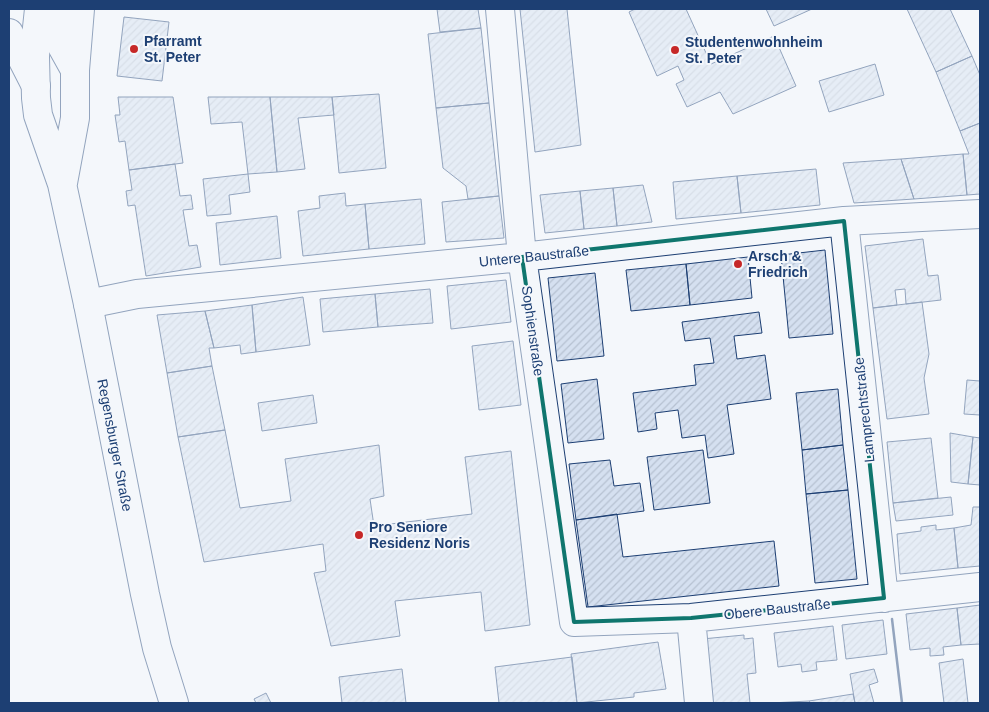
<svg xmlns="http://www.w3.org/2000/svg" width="989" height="712" font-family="Helvetica,sans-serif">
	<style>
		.building { fill: url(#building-hatch); stroke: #1d3f73 }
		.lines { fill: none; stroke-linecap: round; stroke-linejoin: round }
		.minor-casing { stroke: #1d3f73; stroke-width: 30 }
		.major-casing { stroke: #1d3f73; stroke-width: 30 }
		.minor { stroke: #f4f7fb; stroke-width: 28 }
		.major { stroke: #f4f7fb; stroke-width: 28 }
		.wall { stroke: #1d3f73; stroke-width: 2.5 }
		.marked { fill: none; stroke: #0f766e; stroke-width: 4; stroke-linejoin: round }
		.poi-dot { fill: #c62828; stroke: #f4f7fb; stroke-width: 2 }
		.labels { text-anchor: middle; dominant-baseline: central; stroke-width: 4; stroke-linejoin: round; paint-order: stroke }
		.poi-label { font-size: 14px; font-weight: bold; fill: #1d3f73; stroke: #f4f7fb; text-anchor: start }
		.street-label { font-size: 14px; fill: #1d3f73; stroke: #f4f7fb }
	</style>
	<defs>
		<pattern id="building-hatch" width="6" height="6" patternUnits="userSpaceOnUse" patternTransform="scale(1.25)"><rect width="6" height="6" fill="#d5e0f0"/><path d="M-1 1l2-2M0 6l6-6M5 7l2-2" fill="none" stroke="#b6c1d1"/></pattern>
	</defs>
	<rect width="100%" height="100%" fill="#f4f7fb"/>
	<path class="building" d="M 437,9 L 478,9 L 481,28 L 440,32 Z
		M 520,9 L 567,9 L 581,145 L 535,152 Z
		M 635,9 L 686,9 L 711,64 L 774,36 L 796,86 L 733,114 L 720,92 L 687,107 L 676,84 L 684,80 L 678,66 L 657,76 L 629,12 Z
		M 766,9 L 812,9 L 774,26 Z
		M 907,9 L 950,9 L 972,56 L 936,72 Z
		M 124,17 L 169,22 L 162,81 L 117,76 Z
		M 481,28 L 489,103 L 436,108 L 428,34 Z
		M 972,56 L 980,75 L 980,123 L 960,131 L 936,72 Z
		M 875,64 L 884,95 L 829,112 L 819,81 Z
		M 379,94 L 386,168 L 339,173 L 332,97 Z
		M 118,97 L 173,97 L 183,163 L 129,170 L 125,141 L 119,142 L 115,115 L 120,115 Z
		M 208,97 L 270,97 L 277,172 L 248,174 L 242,122 L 211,124 Z
		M 270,97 L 332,97 L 334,115 L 298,118 L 305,169 L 277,172 Z
		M 489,103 L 499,196 L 468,199 L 466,186 L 443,168 L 436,108 Z
		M 980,123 L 980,194 L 967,195 L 963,154 L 969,154 L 960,131 Z
		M 963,154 L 967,195 L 914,199 L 901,159 Z
		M 901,159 L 914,199 L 854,203 L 843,163 Z
		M 175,164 L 180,196 L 191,195 L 193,209 L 183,210 L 189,246 L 197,245 L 201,267 L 146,276 L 135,205 L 128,206 L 126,191 L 132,190 L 129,170 Z
		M 816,169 L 820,205 L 741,213 L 737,176 Z
		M 248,174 L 250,192 L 229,195 L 231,214 L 207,216 L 203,179 Z
		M 737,176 L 741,213 L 676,219 L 673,182 Z
		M 643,185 L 652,222 L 617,226 L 613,188 Z
		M 613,188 L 617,226 L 584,229 L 580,191 Z
		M 580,191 L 584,229 L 545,233 L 540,195 Z
		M 345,193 L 346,206 L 365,204 L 369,249 L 303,256 L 298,211 L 320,208 L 319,196 Z
		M 499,196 L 504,238 L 446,242 L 442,202 Z
		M 421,199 L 425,244 L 369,249 L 365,204 Z
		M 277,216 L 281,258 L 220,265 L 216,223 Z
		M 923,239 L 928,276 L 938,275 L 941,300 L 906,304 L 905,289 L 895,290 L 897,305 L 873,308 L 865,246 Z
		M 825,250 L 833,334 L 789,338 L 781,255 Z
		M 748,257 L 752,298 L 690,305 L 686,264 Z
		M 686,264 L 690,305 L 631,311 L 626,270 Z
		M 595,273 L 604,356 L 557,361 L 548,278 Z
		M 506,280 L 511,322 L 451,329 L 447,286 Z
		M 430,289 L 433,323 L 378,327 L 375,294 Z
		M 375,294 L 378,327 L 323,332 L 320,299 Z
		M 303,297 L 310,345 L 256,352 L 252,305 Z
		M 922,302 L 929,354 L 924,378 L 929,414 L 887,419 L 873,308 Z
		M 252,305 L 256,352 L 241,354 L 240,345 L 214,348 L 205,311 Z
		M 205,311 L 214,348 L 209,348 L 212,366 L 167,373 L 157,315 Z
		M 759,312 L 762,333 L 734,336 L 737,359 L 765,355 L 771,399 L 727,405 L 734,454 L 708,458 L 705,435 L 682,438 L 678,410 L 655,413 L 657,429 L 638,432 L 633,393 L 696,385 L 694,365 L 714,363 L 710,338 L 685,341 L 682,322 Z
		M 513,341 L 521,405 L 479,410 L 472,346 Z
		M 212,366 L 225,430 L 178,437 L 167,373 Z
		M 597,379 L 604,439 L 568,443 L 561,384 Z
		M 967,380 L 980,381 L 980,415 L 964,414 Z
		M 838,389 L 843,445 L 802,450 L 796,393 Z
		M 313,395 L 317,423 L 262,431 L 258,403 Z
		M 225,430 L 240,508 L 291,501 L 285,459 L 379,445 L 384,496 L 370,499 L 374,526 L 472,514 L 465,457 L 511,451 L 530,625 L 485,631 L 481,592 L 395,601 L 400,636 L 331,646 L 314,573 L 326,571 L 323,544 L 204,562 L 178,437 Z
		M 950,433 L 973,437 L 968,484 L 951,482 Z
		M 973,437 L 980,438 L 980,485 L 968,484 Z
		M 931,438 L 938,498 L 893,503 L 887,442 Z
		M 843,445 L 848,490 L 806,494 L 802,450 Z
		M 703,450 L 710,503 L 654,510 L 647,457 Z
		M 610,460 L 614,486 L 640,483 L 644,511 L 576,520 L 569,464 Z
		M 848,490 L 857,579 L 815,583 L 806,494 Z
		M 951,497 L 953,515 L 896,521 L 893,503 Z
		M 973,507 L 980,507 L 980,566 L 958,568 L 954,528 L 971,525 Z
		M 617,514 L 623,557 L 774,541 L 779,586 L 588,607 L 576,520 Z
		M 936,525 L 936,530 L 954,528 L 958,568 L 900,574 L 897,534 L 921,531 L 921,527 Z
		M 980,605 L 980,644 L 961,645 L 957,608 Z
		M 957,608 L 961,645 L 943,647 L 944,655 L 930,656 L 930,648 L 910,650 L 906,614 Z
		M 883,620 L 887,654 L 846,659 L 842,625 Z
		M 833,626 L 837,660 L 816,662 L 817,670 L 802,672 L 801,664 L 778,667 L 774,633 Z
		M 744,635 L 744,639 L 753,638 L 756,673 L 747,674 L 750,703 L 708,703 L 702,639 Z
		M 658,642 L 666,689 L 634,693 L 634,697 L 577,703 L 571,654 Z
		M 572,657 L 577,703 L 499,703 L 495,667 Z
		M 963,659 L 968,703 L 944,703 L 939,663 Z
		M 402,669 L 406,703 L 342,703 L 339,677 Z
		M 874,669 L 878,682 L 869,685 L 874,703 L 855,703 L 850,674 Z
		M 266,693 L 271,703 L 256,703 L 254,699 Z
		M 853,694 L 855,703 L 811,703 L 809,701 Z
		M 809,701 L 811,703 L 770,703 Z"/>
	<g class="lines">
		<defs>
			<path id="minor" d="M 56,9 L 60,24 L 60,43 L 75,70
				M 500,9 L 522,257 L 574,622 L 691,618 L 980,587
				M 9,33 L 36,86
				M 844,221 L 884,598
				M 88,304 L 137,294 L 522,257 L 844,221 L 980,214
				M 691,618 L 699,703"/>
			<path id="major" d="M 39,9 L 36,37 L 35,57 L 36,98 L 38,115 L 62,184 L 88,304 L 145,594 L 157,648 L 174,703
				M 63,183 L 75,118 L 75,70 L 80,9"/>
		</defs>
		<use href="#minor" class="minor-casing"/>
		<use href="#major" class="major-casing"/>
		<use href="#minor" class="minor"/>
		<use href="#major" class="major"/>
		<path class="wall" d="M 892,619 L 902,703"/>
	</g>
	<path d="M0 0H989V712H0ZM 844,221 L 884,598 L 691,618 L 574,622 L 522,257 Z" fill="#f4f7fb" fill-opacity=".55" fill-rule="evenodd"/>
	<path class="marked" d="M 844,221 L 884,598 L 691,618 L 574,622 L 522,257 Z"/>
	<g class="poi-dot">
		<circle cx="134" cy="49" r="5"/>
		<circle cx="675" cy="50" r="5"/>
		<circle cx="738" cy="264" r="5"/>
		<circle cx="359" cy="535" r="5"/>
	</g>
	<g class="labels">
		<g class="poi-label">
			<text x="144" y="41">Pfarramt<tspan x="144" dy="16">St. Peter</tspan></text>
			<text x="685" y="42">Studentenwohnheim<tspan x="685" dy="16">St. Peter</tspan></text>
			<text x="748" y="256">Arsch &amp;<tspan x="748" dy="16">Friedrich</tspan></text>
			<text x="369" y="527">Pro Seniore<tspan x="369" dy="16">Residenz Noris</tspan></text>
		</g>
		<g class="street-label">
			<text transform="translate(534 256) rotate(-6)">Untere Baustraße</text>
			<text transform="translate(533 331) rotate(82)">Sophienstraße</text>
			<text transform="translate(864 410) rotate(-96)">Lamprechtstraße</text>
			<text transform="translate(115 445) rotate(79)">Regensburger Straße</text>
			<text transform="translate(777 609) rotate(-6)">Obere Baustraße</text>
		</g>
	</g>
	<rect width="989" height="712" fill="none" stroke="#1d3f73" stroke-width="20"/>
</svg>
